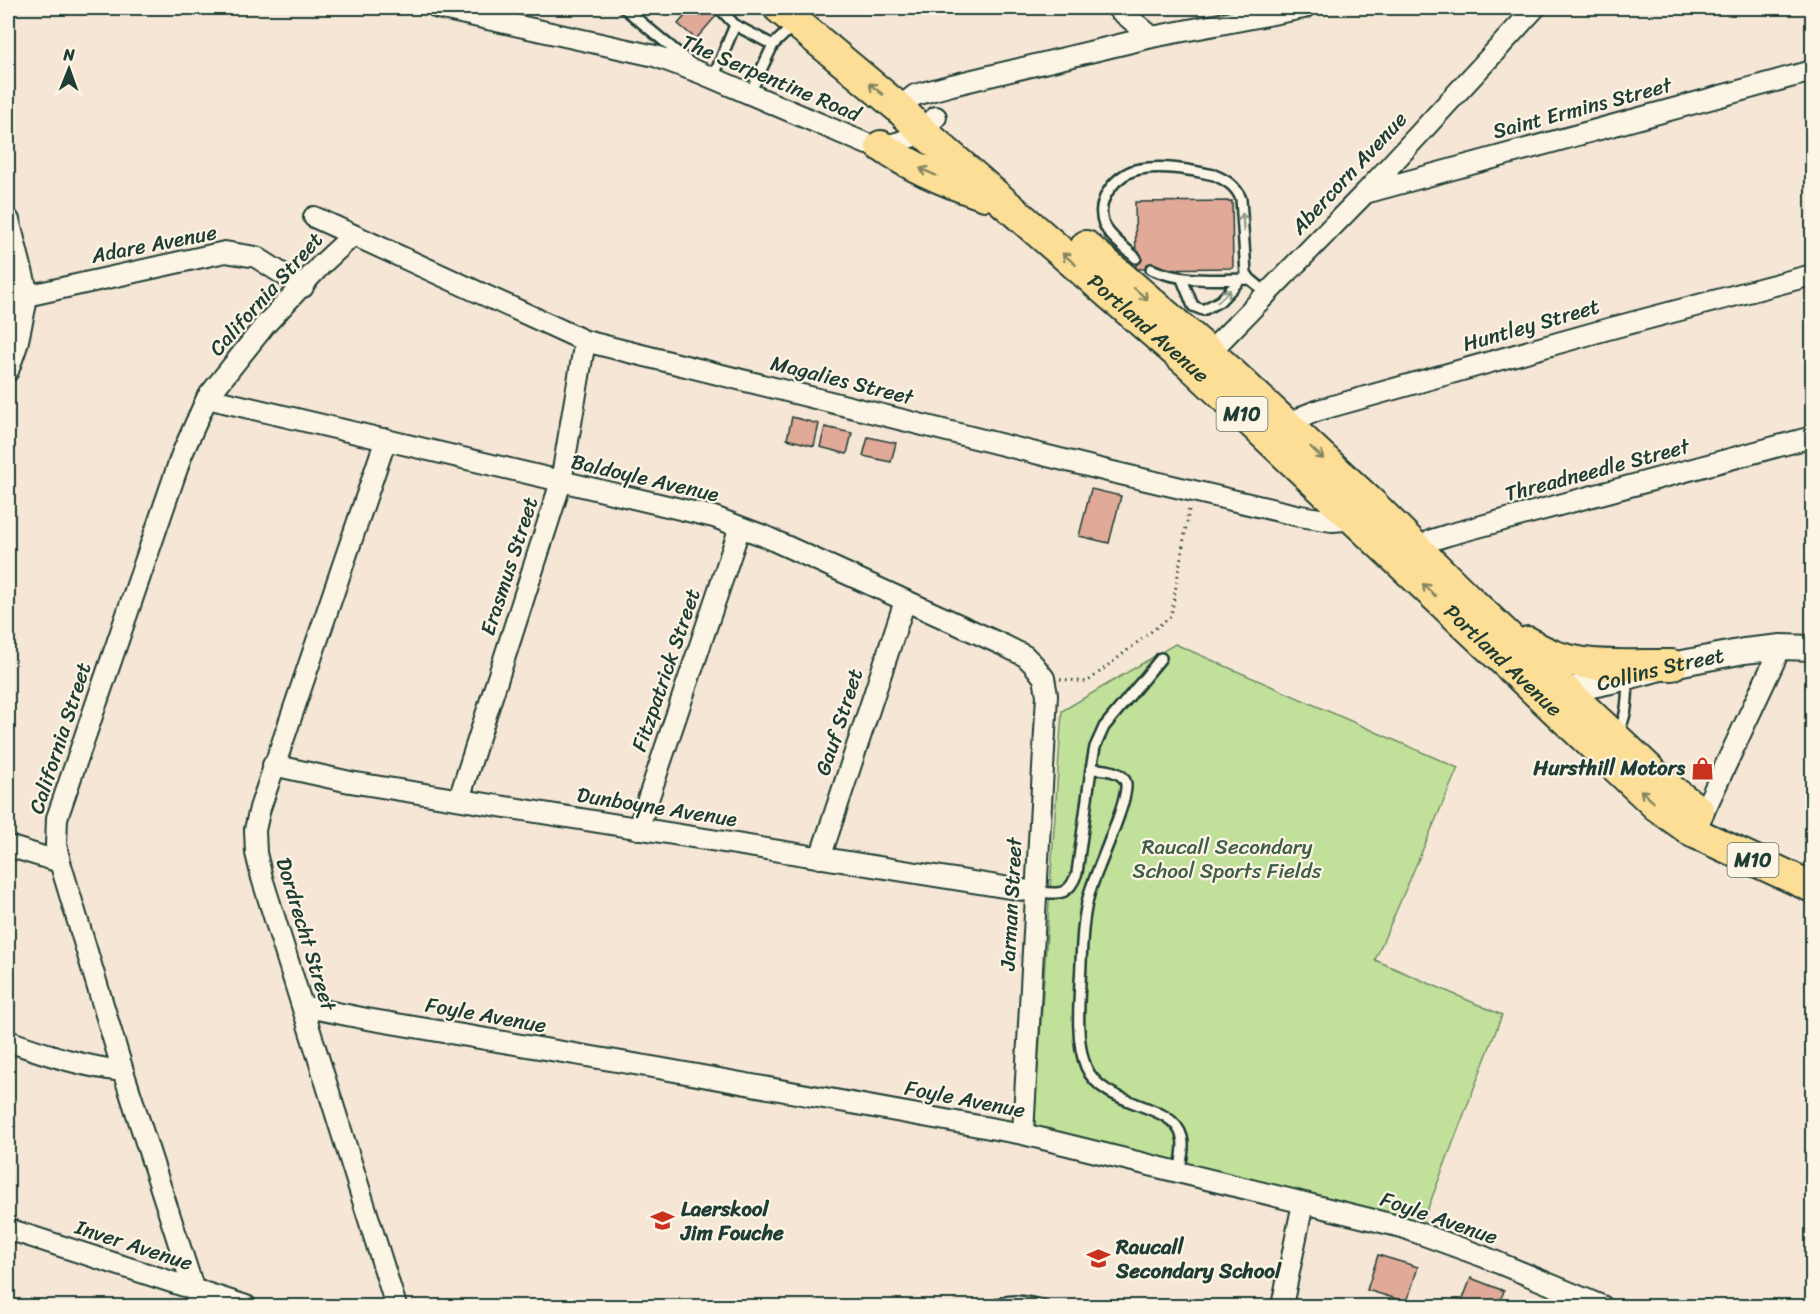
<svg xmlns="http://www.w3.org/2000/svg" width="1820" height="1314" font-family="Sriracha,sans-serif">
	<style>
		.green { fill: #c1e19a; stroke: #708f67; stroke-width: 1.5 }
		.building { fill: #e0a998; stroke: #1f3d34; stroke-width: 1.5 }
		.lines { fill: none; stroke-linecap: round; stroke-linejoin: round }
		.service-casing { stroke: #1f3d34; stroke-width: 14 }
		.minor-casing { stroke: #1f3d34; stroke-width: 24 }
		.tertiary-casing { stroke: #1f3d34; stroke-width: 28 }
		.primary-casing { stroke: #1f3d34; stroke-width: 34 }
		.path { stroke: #1f3d34; stroke-width: 3; stroke-dasharray: 1.5 4.5; stroke-linecap: butt }
		.service { stroke: #fcf5e5; stroke-width: 9 }
		.minor { stroke: #fcf5e5; stroke-width: 20 }
		.tertiary { stroke: #fcf5e5; stroke-width: 24 }
		.primary { stroke: #fcde96; stroke-width: 30 }
		.oneway { stroke: #828560 }
		.oneway2 { stroke: #8e998c }
		.labels { text-anchor: middle; dominant-baseline: central; stroke-width: 4.5; stroke-linejoin: round; paint-order: stroke }
		.shield { fill: #fcf5e5; stroke: #617469; stroke-width: 1.5 }
		.shield-label { font-size: 20px; font-weight: bold; fill: #1f3d34 }
		.street-label { font-size: 21px; fill: #1f3d34; stroke: #fcf5e5 }
		.poi-label { font-size: 21px; font-weight: bold; fill: #1f3d34; stroke: #fcf5e5; text-anchor: start }
		.park-label { font-size: 21px; fill: #3f5e48; stroke: #fcf5e5 }
	</style>
	<rect width="100%" height="100%" fill="#f6e6d6"/>
	<filter id="ink" filterUnits="userSpaceOnUse"><feTurbulence type="fractalNoise" baseFrequency=".0167" numOctaves="2"/><feDisplacementMap in="SourceGraphic" scale="12" xChannelSelector="R" yChannelSelector="G"/><feConvolveMatrix kernelMatrix="1 2 1 2 8 2 1 2 1" color-interpolation-filters="sRGB"/></filter>
	<g filter="url(#ink)">
		<path class="green" d="M 1175,644 L 1458,768 L 1375,960 L 1502,1015 L 1418,1234 L 1034,1126 L 1062,711 Z"/>
		<path class="building" d="M 692,8 L 723,8 L 696,39 L 678,24 Z
			M 1232,201 L 1233,268 L 1136,269 L 1135,202 Z
			M 792,417 L 819,424 L 814,446 L 787,439 Z
			M 825,427 L 852,433 L 847,454 L 820,447 Z
			M 868,437 L 896,443 L 891,462 L 863,456 Z
			M 1091,489 L 1121,496 L 1109,543 L 1079,536 Z
			M 1378,1255 L 1418,1267 L 1407,1302 L 1367,1290 Z
			M 1471,1278 L 1504,1291 L 1498,1306 L 1460,1306 Z"/>
		<g class="lines">
			<defs>
				<path id="service" d="M 624,8 L 689,62
					M 721,10 L 735,25 L 773,45 L 793,26
					M 713,78 L 735,25
					M 750,93 L 773,45
					M 1136,258 C 1126,248 1109,237 1104,224 C 1094,201 1117,172 1140,169 C 1164,165 1191,170 1214,175 C 1226,180 1236,186 1241,199 L 1246,273 L 1250,279 L 1267,293
					M 1151,269 C 1183,283 1216,279 1250,279
					M 1182,279 L 1193,306 L 1203,310 L 1220,301 L 1241,279
					M 1617,732 C 1628,718 1627,696 1628,679
					M 1091,769 C 1100,769 1124,770 1126,784 C 1128,802 1097,869 1090,891 C 1083,915 1082,939 1081,963 C 1080,994 1074,1038 1086,1067 C 1104,1109 1173,1101 1182,1137 C 1185,1148 1181,1161 1179,1173
					M 1035,892 C 1058,893 1068,898 1077,873 L 1091,769 L 1095,747 L 1104,727 L 1161,658
					M 995,1306 C 1010,1297 1027,1302 1044,1306"/>
				<path id="minor" d="M 438,8 L 655,56 L 701,73 L 867,144 C 897,149 916,137 936,117
					M 1117,8 L 1152,37
					M 899,108 L 915,95 L 952,85 L 1152,37 L 1304,8
					M 1365,193 L 1812,71
					M 314,217 L 585,341 L 1108,471 L 1300,516 L 1332,521 L 1358,519
					M 8,300 L 225,252 L 256,257 L 303,287
					M 1201,361 L 1365,193 L 1535,8
					M 8,371 L 17,345 L 28,294 L 9,220
					M 207,398 L 714,517 L 764,536 L 1003,645 L 1025,656 L 1034,665 L 1044,678 L 1047,695 L 1023,1134
					M 1282,432 L 1306,415 L 1319,410 L 1608,329 L 1812,275
					M 386,439 L 260,808 L 255,830 L 256,853 L 262,878 L 396,1306
					M 1410,556 L 1432,540 L 1448,535 L 1812,437
					M 273,765 L 350,782 L 1035,892
					M 459,799 L 561,482 L 585,341
					M 1698,824 L 1781,647
					M 638,829 L 740,527
					M 8,846 L 60,862
					M 820,858 L 905,601
					M 302,1006 L 367,1019 L 658,1068 L 1023,1134 L 1402,1227 L 1482,1256 L 1602,1306
					M 8,1041 C 46,1054 83,1067 123,1071
					M 8,1229 L 246,1306
					M 199,1306 L 123,1071 L 60,862 L 56,845 L 57,818 L 182,454 L 207,398 L 265,325 L 321,265 L 352,236
					M 1282,1306 L 1303,1203"/>
				<g id="tertiary">
					<path id="s1" d="M 1553,693 L 1616,680 L 1672,665 L 1744,651 L 1781,647 L 1812,648"/>
				</g>
				<g id="primary">
					<path id="s2" d="M 779,8 L 899,108 L 922,131 L 1193,367 L 1657,806 L 1693,832 L 1812,887"/>
					<path d="M 881,146 C 913,168 948,183 985,195"/>
					<path d="M 1086,246 L 1210,353 L 1373,505 L 1467,598 L 1670,789 L 1699,811"/>
					<path d="M 1528,642 C 1569,672 1624,664 1672,665"/>
				</g>
			</defs>
			<use href="#service" class="service-casing"/>
			<use href="#minor" class="minor-casing"/>
			<use href="#tertiary" class="tertiary-casing"/>
			<use href="#primary" class="primary-casing"/>
			<path class="path" d="M 1060,679 L 1087,682 L 1171,616 L 1189,509"/>
			<use href="#service" class="service"/>
			<use href="#minor" class="minor"/>
			<use href="#tertiary" class="tertiary"/>
			<use href="#primary" class="primary"/>
		</g>
		<defs><path id="oneway-shaft" d="M-6 0H5M1.5-3L5.5 0L1.5 3" fill="none" stroke-width="1.6" stroke-linecap="round" stroke-linejoin="round" transform="scale(1.5)"/></defs>
		<g class="oneway">
			<use href="#oneway-shaft" transform="translate(876 89) rotate(-140)"/>
			<use href="#oneway-shaft" transform="translate(928 172) rotate(-156)"/>
			<use href="#oneway-shaft" transform="translate(1069 259) rotate(-139)"/>
			<use href="#oneway-shaft" transform="translate(1141 294) rotate(41)"/>
			<use href="#oneway-shaft" transform="translate(1317 453) rotate(43)"/>
			<use href="#oneway-shaft" transform="translate(1429 590) rotate(-136)"/>
			<use href="#oneway-shaft" transform="translate(1647 796) rotate(-137)"/>
		</g>
		<g class="oneway2">
			<use href="#oneway-shaft" transform="translate(1243 222) rotate(-94)"/>
			<use href="#oneway-shaft" transform="translate(1224 296) rotate(-44)"/>
		</g>
	</g>
	<defs>
		<symbol id="shop-bare" viewBox="-9 -9 18 18"><path d="M-5-2.5h2.3a2.7 3.5 0 0 1 5.4 0H5L5.5 6h-11ZM-1.5-2.5h3a1.5 2.3 0 0 0-3 0Z" fill="#c8321e" stroke="#fcf5e5" stroke-width="2.5" paint-order="stroke"/></symbol>
		<symbol id="school-bare" viewBox="-9 -9 18 18"><path d="M0-5L7-2L0 1L-7-2ZM-4 1L0 2.5L4 1V4Q0 6-4 4Z" fill="#c8321e" stroke="#fcf5e5" stroke-width="2.5" paint-order="stroke"/></symbol>
	</defs>
	<g fill-rule="evenodd">
		<use href="#shop-bare" x="1686" y="752" width="33" height="33"/>
		<use href="#school-bare" x="646" y="1204" width="33" height="33"/>
		<use href="#school-bare" x="1082" y="1242" width="33" height="33"/>
	</g>
	<g class="labels">
		<g class="shield">
			<rect x="1216.5" y="397" width="51" height="34" rx="4.5"/>
			<rect x="1727.5" y="843" width="51" height="34" rx="4.5"/>
		</g>
		<g class="shield-label">
			<text x="1242" y="414">M10</text>
			<text x="1753" y="860">M10</text>
		</g>
		<g class="street-label">
			<text transform="translate(771 78) rotate(23)">The Serpentine Road</text>
			<text transform="translate(1582 108) rotate(-15)">Saint Ermins Street</text>
			<text transform="translate(1349 173) rotate(-47)">Abercorn Avenue</text>
			<text transform="translate(154 244) rotate(-11)">Adare Avenue</text>
			<text transform="translate(266 294) rotate(-48)">California Street</text>
			<text transform="translate(1531 325) rotate(-16)">Huntley Street</text>
			<text stroke="none"><textPath href="#s2" startOffset="489">Portland Avenue</textPath></text>
			<text transform="translate(842 380) rotate(14)">Magalies Street</text>
			<text transform="translate(1597 470) rotate(-15)">Threadneedle Street</text>
			<text transform="translate(645 478) rotate(13)">Baldoyle Avenue</text>
			<text transform="translate(509 566) rotate(-72)">Erasmus Street</text>
			<text stroke="none"><textPath href="#s2" startOffset="975">Portland Avenue</textPath></text>
			<text stroke="none"><textPath href="#s1" startOffset="110">Collins Street</textPath></text>
			<text transform="translate(666 670) rotate(-71)">Fitzpatrick Street</text>
			<text transform="translate(839 722) rotate(-72)">Gauf Street</text>
			<text transform="translate(60 738) rotate(-72)">California Street</text>
			<text transform="translate(657 807) rotate(9)">Dunboyne Avenue</text>
			<text transform="translate(1011 904) rotate(-87)">Jarman Street</text>
			<text transform="translate(306 934) rotate(73)">Dordrecht Street</text>
			<text transform="translate(486 1015) rotate(10)">Foyle Avenue</text>
			<text transform="translate(965 1099) rotate(11)">Foyle Avenue</text>
			<text transform="translate(1439 1218) rotate(19)">Foyle Avenue</text>
			<text transform="translate(134 1245) rotate(18)">Inver Avenue</text>
		</g>
		<g class="poi-label">
			<text x="1685" y="768" text-anchor="end">Hursthill Motors</text>
			<text x="681" y="1209">Laerskool<tspan x="681" dy="24">Jim Fouche</tspan></text>
			<text x="1116" y="1247">Raucall<tspan x="1116" dy="24">Secondary School</tspan></text>
		</g>
		<g class="park-label">
			<text x="1227" y="847">Raucall Secondary<tspan x="1227" dy="24">School Sports Fields</tspan></text>
		</g>
	</g>
	<rect width="1820" height="1314" fill="none" stroke="#fcf5e5" stroke-width="30"/>
	<rect x="15" y="15" width="1790" height="1284" fill="none" stroke="#1f3d34" stroke-width="2" filter="url(#ink)"/>
	<g transform="translate(69 69) rotate(1)" stroke="#fcf5e5" stroke-width="4.5" paint-order="stroke">
	<path d="M0-4.5L10 22L0 15L-10 22Z" fill="#1f3d34"/>
	<text y="-9" font-size="16" font-weight="bold" text-anchor="middle" fill="#1f3d34">N</text>
	</g>
</svg>
